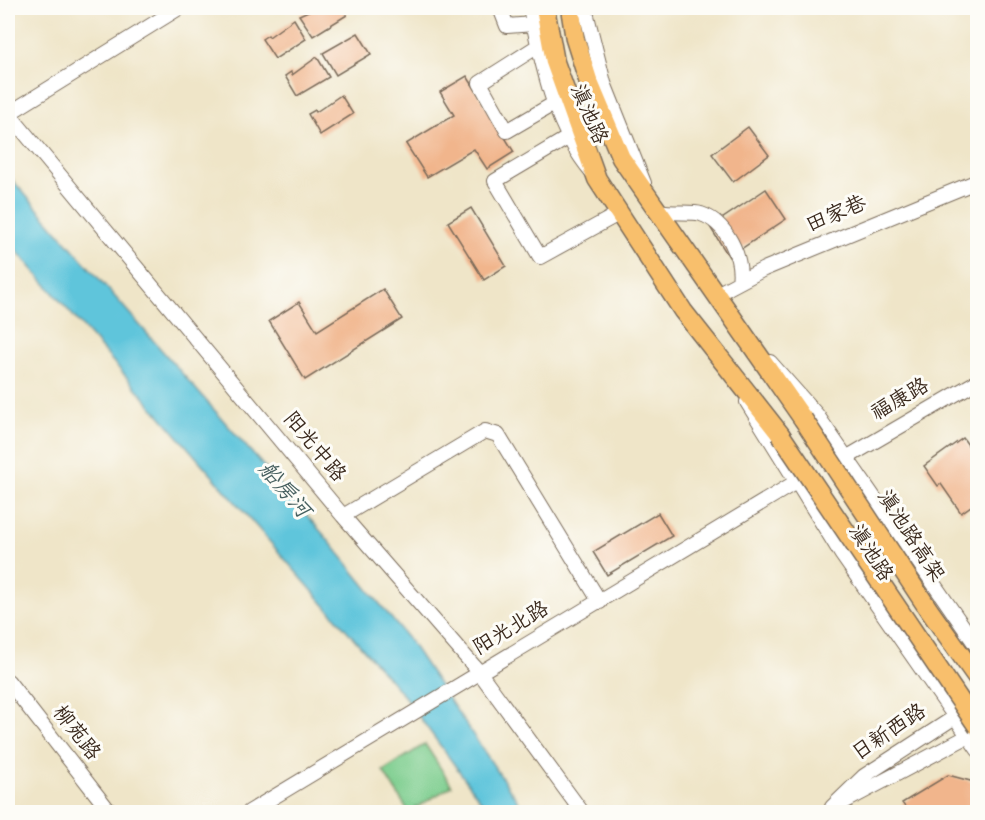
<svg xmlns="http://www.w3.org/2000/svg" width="985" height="820" font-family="Dekko,'LXGW WenKai TC',sans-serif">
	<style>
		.green { fill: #7ece8f; stroke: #5c7c56; stroke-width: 1.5 }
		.water { fill: #5ec5db; stroke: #4c787c; stroke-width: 1.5 }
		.building { fill: #f1b58c }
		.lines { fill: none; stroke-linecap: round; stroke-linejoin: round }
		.minor-casing { stroke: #7a6b5a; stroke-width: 16 }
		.major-casing { stroke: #7a6b5a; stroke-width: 21 }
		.minor { stroke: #fff; stroke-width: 14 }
		.major { stroke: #f8bf6c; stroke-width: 18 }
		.major-bridge-casing { stroke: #7a6b5a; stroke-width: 21; stroke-linecap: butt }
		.major-bridge { stroke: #f8bf6c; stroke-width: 18 }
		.labels { text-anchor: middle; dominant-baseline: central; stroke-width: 6; stroke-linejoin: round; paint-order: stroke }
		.street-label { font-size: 21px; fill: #3b2a1e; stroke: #fdfcf7 }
		.water-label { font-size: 22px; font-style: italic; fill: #476060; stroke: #fdfcf7 }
	</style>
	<rect width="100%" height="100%" fill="#fdfcf7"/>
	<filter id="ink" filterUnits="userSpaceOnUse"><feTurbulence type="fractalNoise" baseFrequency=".0167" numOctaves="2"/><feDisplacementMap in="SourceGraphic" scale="12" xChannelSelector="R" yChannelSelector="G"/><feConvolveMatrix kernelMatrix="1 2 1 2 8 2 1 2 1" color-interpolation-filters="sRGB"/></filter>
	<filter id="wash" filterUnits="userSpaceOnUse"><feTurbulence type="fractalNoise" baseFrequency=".008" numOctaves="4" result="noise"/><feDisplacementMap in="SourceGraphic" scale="24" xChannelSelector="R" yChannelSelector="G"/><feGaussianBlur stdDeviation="1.35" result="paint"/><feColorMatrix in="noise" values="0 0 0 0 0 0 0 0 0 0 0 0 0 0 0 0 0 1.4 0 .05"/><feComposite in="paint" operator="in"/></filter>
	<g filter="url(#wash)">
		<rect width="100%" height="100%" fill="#efe5c8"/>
		<path class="green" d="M 425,744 L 452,786 L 409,812 L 383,771 Z"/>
		<path class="water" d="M 8,175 L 324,535 L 409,640 L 525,812 L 489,812 L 404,696 L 8,241 Z"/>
		<g id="blocks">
			<path class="building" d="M 315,8 L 342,8 L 347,15 L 313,36 L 299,15 Z
				M 294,19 L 306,39 L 275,59 L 262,39 L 268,35 L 269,37 Z
				M 358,33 L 371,54 L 336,75 L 323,53 Z
				M 317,57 L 329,77 L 297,96 L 285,76 L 291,72 L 292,75 Z
				M 467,76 L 514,152 L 487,169 L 474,149 L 427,177 L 406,144 L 454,115 L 440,92 Z
				M 341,95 L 353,114 L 320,135 L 308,114 L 315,110 L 316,112 Z
				M 748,127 L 769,155 L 733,182 L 712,154 Z
				M 766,189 L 786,219 L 729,257 L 710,227 Z
				M 471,208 L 506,266 L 484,280 L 448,222 Z
				M 383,289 L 402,319 L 305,380 L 269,321 L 299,302 L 317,331 Z
				M 963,438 L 978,459 L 978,501 L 961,513 L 941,484 L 938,486 L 924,466 Z
				M 658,513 L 672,536 L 607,575 L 593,552 Z
				M 948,775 L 974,782 L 978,790 L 978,812 L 909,812 L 902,803 Z"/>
		</g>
	</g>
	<g filter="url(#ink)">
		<use href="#blocks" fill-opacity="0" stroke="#7a6b5a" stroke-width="1.5"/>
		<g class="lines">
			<defs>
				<path id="minor" d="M 500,8 L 507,26 L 534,24
					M 530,8 C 542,63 554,128 592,172
					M 585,8 L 604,83 L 644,183
					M 538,46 L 480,83 L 507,131 L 555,103
					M 8,114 L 179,8
					M 9,114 L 343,516 L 480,673 L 582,812
					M 569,137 L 495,181 L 540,257 L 620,213
					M 659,211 C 672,214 693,211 701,214 C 726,222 743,257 739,282
					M 715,295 L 764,269 L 978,181
					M 770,362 L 817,415 L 978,648
					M 747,402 L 842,555 L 978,750
					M 846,458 L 978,381
					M 343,516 L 485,431 L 498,435 L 600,602
					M 8,681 L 110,812
					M 842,803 L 976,732
					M 832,807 L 864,776 L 978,702
					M 249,812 L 796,482"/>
				<path id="major" d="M 545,8 L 555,62 L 597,179 L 683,311 L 780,434
					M 570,8 L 575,39 L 588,80 L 621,158 L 803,419"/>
			</defs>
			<use href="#minor" class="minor-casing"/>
			<use href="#major" class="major-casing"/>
			<use href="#minor" class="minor"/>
			<use href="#major" class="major"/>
			<defs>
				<path id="major-bridge" d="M 803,419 L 929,610 L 978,679
					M 780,434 L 978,727"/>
			</defs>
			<use href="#major-bridge" class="major-bridge-casing"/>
			<use href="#major-bridge" class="major-bridge"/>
		</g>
	</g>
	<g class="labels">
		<g class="street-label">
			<text transform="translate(587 115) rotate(66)">滇池路</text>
			<text transform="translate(837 216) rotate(-23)">田家巷</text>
			<text transform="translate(901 401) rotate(-30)">福康路</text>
			<text transform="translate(313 448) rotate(50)">阳光中路</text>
			<text transform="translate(909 537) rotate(57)">滇池路高架</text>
			<text transform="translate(869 554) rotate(57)">滇池路</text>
			<text transform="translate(512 630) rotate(-31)">阳光北路</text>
			<text transform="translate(75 734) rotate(52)">柳苑路</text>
			<text transform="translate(890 734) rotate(-34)">日新西路</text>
		</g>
		<g class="water-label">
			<text transform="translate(283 491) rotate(49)">船房河</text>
		</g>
	</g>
	<rect width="985" height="820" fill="none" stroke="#fdfcf7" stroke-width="30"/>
</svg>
